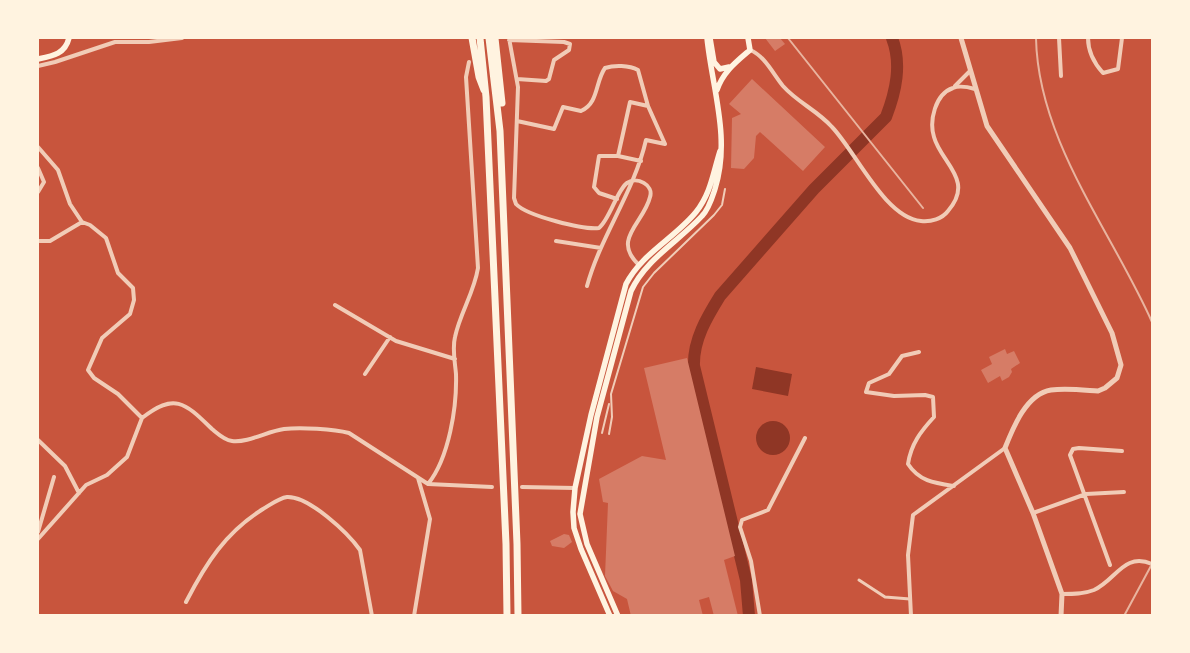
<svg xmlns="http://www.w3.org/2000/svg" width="1190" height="653" font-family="'DejaVu Sans',sans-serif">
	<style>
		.water { fill: #8f3625 }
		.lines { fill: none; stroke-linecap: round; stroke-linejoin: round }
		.river { stroke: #8f3625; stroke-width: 12 }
		.building { fill: #d67c66 }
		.service { stroke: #f1ccb7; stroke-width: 2 }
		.pedestrian { stroke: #f1ccb7; stroke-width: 3 }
		.minor { stroke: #f1ccb7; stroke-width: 4 }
		.tertiary { stroke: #f1ccb7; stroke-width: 5 }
		.secondary { stroke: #fff3e0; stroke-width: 5.5 }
		.motorway { stroke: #fff3e0; stroke-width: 7 }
		.rail { stroke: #e9b49f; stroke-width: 2 }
	</style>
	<rect width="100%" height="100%" fill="#c8553d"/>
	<path class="water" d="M 756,367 L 792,374 L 788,396 L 752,389 Z
		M756 438a17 17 0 1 1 34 0a17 17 0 1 1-34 0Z"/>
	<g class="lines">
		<path class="river" d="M 749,616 L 746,580 L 694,366 C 693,340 707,317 720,296 L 814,189 L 886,117 C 896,91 902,64 892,38"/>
	</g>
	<path class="building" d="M 765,38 L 780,38 L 785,44 L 775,51 Z
		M 752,79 L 825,147 L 803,171 L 760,132 L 756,136 L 754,158 L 744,169 L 731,168 L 732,118 L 741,114 L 729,104 Z
		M 1005,349 L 1007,354 L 1014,351 L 1020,363 L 1011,369 L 1012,372 L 1009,377 L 1002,381 L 1000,376 L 988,383 L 981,370 L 992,364 L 989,357 Z
		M 687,358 L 735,556 L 724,560 L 738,616 L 714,616 L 709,597 L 699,600 L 703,616 L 631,616 L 627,599 L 613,591 L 605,576 L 608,503 L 603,502 L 599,479 L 642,456 L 666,460 L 644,368 Z
		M 564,534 L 569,535 L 572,542 L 564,548 L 552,546 L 550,541 Z"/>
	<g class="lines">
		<path class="service" d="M 602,433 L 609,404
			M 609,434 L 612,417 L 611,394 L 643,287 L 654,273 L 714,215 L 722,205 L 725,189"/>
		<path class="pedestrian" d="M 859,580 L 885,597 L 910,599"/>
		<path class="minor" d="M 509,38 L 518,87 L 514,198 L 516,204 C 527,216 584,230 599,228 C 610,219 617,190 627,183 C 637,176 654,185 650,197 C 644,223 611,239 639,265
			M 1059,38 L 1061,76
			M 1088,38 C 1088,52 1094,63 1103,73 L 1118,69 L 1122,38
			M 509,40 L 564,42 L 570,44 L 569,50 L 554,60 L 549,79 L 546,81 L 517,79
			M 750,50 C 765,56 773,74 783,86 C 797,102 818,111 832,127 C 856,152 885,218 921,221 C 931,222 942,219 948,211 C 975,180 941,163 934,137 C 929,121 935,94 953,88 C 960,85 968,87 975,89
			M 38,66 L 55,62 L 115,42 L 149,42 L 182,38
			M 955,86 L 970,71
			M 517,121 L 554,129 L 563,107 L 581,111 C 599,103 595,82 605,68 C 614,65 629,65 638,70 L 648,106 L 665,144
			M 38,147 L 58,170 L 70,204 L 82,222 L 90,225 L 106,238 L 118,273 L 133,288 L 134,300 L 130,314 L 102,338 L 88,370 L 94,378 L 118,394 L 142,418
			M 641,161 L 618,156 L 630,102 L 648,106
			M 38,168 L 44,182 L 38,192
			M 617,199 L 599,193 L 594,187 L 599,156 L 618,156
			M 38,241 L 50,241 L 82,222
			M 556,241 L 601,248
			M 587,286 C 601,235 634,192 646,140 L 665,144
			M 335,305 L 396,341 L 455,359
			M 919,352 L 902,356 L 889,374 L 869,383 L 866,392 L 894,396 L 925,395 L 933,397 L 934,417 C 921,431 911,444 908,464 C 919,481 934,483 954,486
			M 365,374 L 390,337
			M 142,418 C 175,392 185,403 212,429 C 218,434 224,440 232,441 C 248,443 268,431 284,429 C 300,427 334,429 349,433 L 428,484 L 492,487
			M 38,440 L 65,466 L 79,493
			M 428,484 C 449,458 457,407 456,374 C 455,362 452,349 455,337 C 460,313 474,293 478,268 L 466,77 L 469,62
			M 522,487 L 575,488
			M 1033,513 L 1086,494 L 1124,492
			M 38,532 L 54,477
			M 38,539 L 86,485 L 107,475 L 127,457 L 142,418
			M 1110,565 L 1070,455 L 1073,449 L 1079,448 L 1122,451
			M 1062,594 C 1073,594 1084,594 1094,590 C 1116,580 1124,552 1152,564
			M 186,602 C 206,563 226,532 263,509 C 270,505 279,498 287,497 C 309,496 348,533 360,550 L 372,616
			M 414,616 L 430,519 L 418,478
			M 760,616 L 751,561 L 740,527 L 742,520 L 768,510 L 805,438
			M 911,616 L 908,555 L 913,515 L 1005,448"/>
		<path class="tertiary" d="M 961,38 L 987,126 L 1070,248 L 1112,333 L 1121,365 L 1117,378 L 1105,388 L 1098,391 C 1083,390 1066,388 1051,390 C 1026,394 1013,428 1005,448 L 1033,513 L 1062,594 L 1061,616"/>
		<path class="secondary" d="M 710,38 L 714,62 L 720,69 L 729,67
			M 38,59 C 53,56 65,54 69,38
			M 717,90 C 723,72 736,62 750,50 L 748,38
			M 610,616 L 581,549 L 574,528 L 573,512 L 575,488 L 591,415 L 626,284 C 642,253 675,238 696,212 C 711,193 713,173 720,151
			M 618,616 L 587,544 L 580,514 L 597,417 L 631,291 C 646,259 679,241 702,216 C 709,209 712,198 715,189 C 731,138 712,88 707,38"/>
		<path class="motorway" d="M 472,38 L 479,77 L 484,90
			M 480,38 L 486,97 L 506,544 L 507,616
			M 489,38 L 500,131 L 517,544 L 518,616
			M 495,38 L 502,103"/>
		<path class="rail" d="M 788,38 L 923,208
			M 1036,38 C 1038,141 1111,230 1152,322
			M 1124,616 L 1152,564"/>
	</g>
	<rect width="1190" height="653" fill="none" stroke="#fff3e0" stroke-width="78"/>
</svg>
